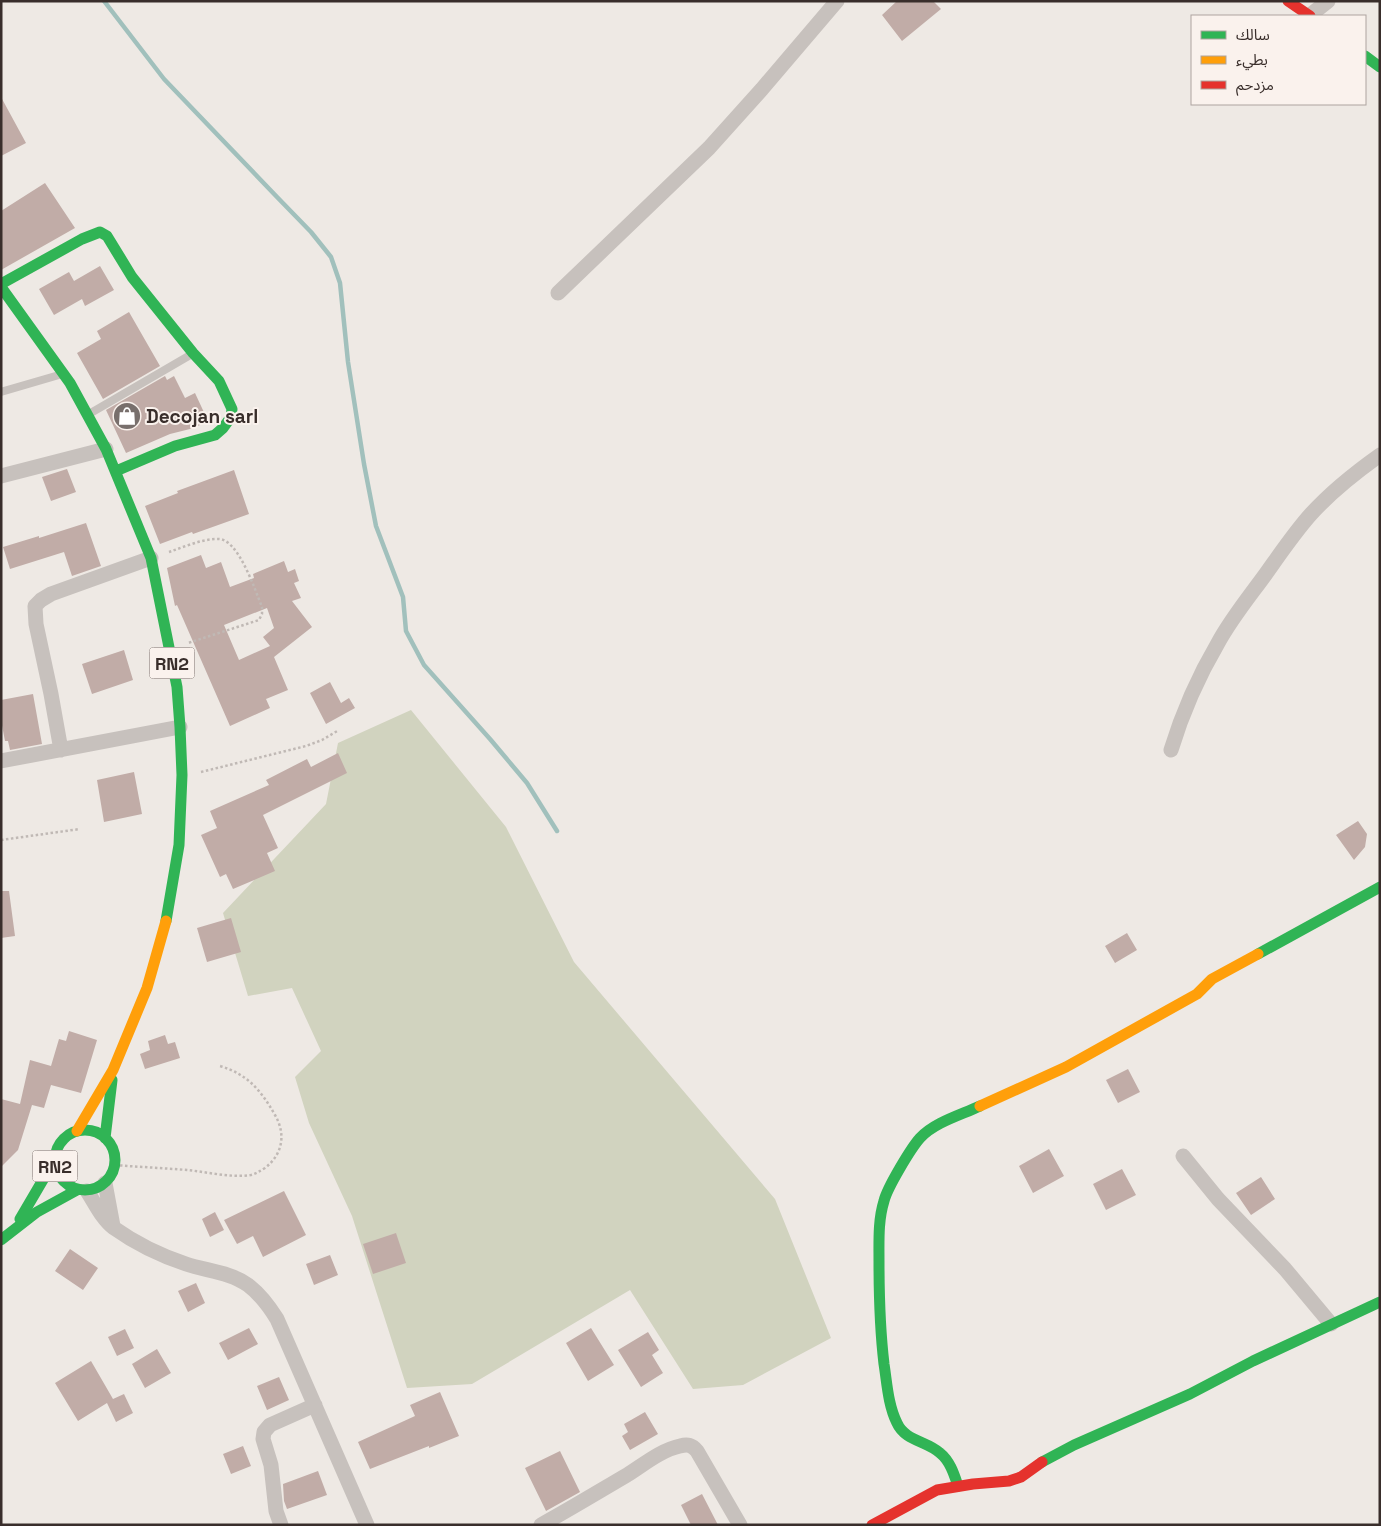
<svg xmlns="http://www.w3.org/2000/svg" width="1381" height="1526" font-family="'Space Grotesk','Noto Sans Arabic',sans-serif">
	<style>
		.green { fill: #d1d3bf }
		.lines { fill: none; stroke-linecap: round; stroke-linejoin: round }
		.stream { stroke: #a1c0bc; stroke-width: 4.5 }
		.building { fill: #c1aca7; fill-rule: evenodd }
		.path { stroke: #c0b9b5; stroke-width: 2.5; stroke-dasharray: 2.5 2.5; stroke-linecap: butt }
		.lane { stroke: #c7c1bd; stroke-width: 8 }
		.street { stroke: #c7c1bd; stroke-width: 15 }
		.fast { stroke: #30b455; stroke-width: 11 }
		.slow { stroke: #ff9f0a; stroke-width: 11 }
		.jam { stroke: #e5322d; stroke-width: 11 }
		.labels { text-anchor: middle; dominant-baseline: central; stroke-width: 4; stroke-linejoin: round; paint-order: stroke }
		.shield { fill: #faf2ed; stroke: #736965; stroke-width: 1 }
		.shield-label { font-size: 18px; font-weight: bold; fill: #392e2b }
		.poi-label { font-size: 19px; font-weight: bold; fill: #392e2b; stroke: #faf2ed; text-anchor: start }
	</style>
	<rect width="100%" height="100%" fill="#eee9e4"/>
	<path class="green" d="M 411,710 L 506,827 L 574,962 L 775,1199 L 831,1338 L 743,1385 L 693,1389 L 630,1290 L 472,1384 L 407,1388 L 352,1216 L 309,1123 L 295,1077 L 321,1051 L 292,988 L 248,996 L 223,913 L 326,804 L 338,743 Z"/>
	<g class="lines">
		<path class="stream" d="M 104,1 L 164,79 L 277,197 L 311,232 L 331,257 L 340,283 L 348,362 L 364,464 L 376,526 L 403,597 L 406,631 L 424,665 L 490,739 L 527,783 L 557,831"/>
	</g>
	<path class="building" d="M 897,1 L 933,1 L 941,9 L 902,41 L 882,15 Z
		M 1,97 L 26,143 L 1,156 Z
		M 45,183 L 75,228 L 1,270 L 1,211 Z
		M 100,266 L 114,290 L 85,306 L 82,299 L 54,315 L 39,289 L 69,272 L 74,281 Z
		M 129,312 L 160,366 L 103,399 L 77,353 L 101,339 L 97,331 Z
		M 165,376 L 167,380 L 174,376 L 185,398 L 195,393 L 208,421 L 194,428 L 170,434 L 126,453 L 106,410 Z
		M 67,469 L 76,492 L 51,501 L 42,477 Z
		M 234,470 L 249,514 L 193,534 L 192,532 L 160,544 L 145,506 L 178,493 L 177,491 Z
		M 86,523 L 101,566 L 72,576 L 64,552 L 10,569 L 3,547 L 39,536 L 39,538 Z
		M 201,555 L 206,568 L 221,562 L 230,587 L 254,578 L 253,574 L 284,561 L 288,572 L 295,569 L 299,581 L 294,583 L 301,598 L 292,601 L 312,627 L 274,657 L 288,690 L 266,699 L 270,708 L 230,726 L 177,605 L 175,606 L 167,568 ZM 267,608 L 274,628 L 263,637 L 270,646 L 239,660 L 224,625 Z
		M 124,650 L 133,680 L 92,694 L 82,664 Z
		M 330,682 L 341,703 L 349,698 L 355,708 L 326,724 L 310,693 Z
		M 33,694 L 42,744 L 10,750 L 8,741 L 5,741 L 1,720 L 1,700 Z
		M 338,753 L 347,773 L 263,815 L 278,848 L 267,853 L 275,871 L 233,889 L 226,874 L 220,877 L 201,835 L 217,828 L 210,811 L 269,785 L 266,780 L 307,759 L 311,767 Z
		M 134,772 L 142,814 L 104,822 L 97,780 Z
		M 1358,821 L 1367,834 L 1365,847 L 1354,860 L 1336,835 Z
		M 1,891 L 9,891 L 15,936 L 1,938 Z
		M 231,918 L 241,952 L 207,962 L 197,928 Z
		M 1127,933 L 1137,950 L 1115,963 L 1105,946 Z
		M 69,1031 L 97,1040 L 81,1093 L 51,1085 L 44,1108 L 32,1105 L 18,1150 L 1,1167 L 1,1099 L 20,1104 L 30,1060 L 51,1066 L 59,1039 L 66,1041 Z
		M 165,1035 L 168,1044 L 175,1042 L 180,1058 L 145,1069 L 140,1054 L 150,1050 L 148,1041 Z
		M 1128,1069 L 1140,1092 L 1118,1103 L 1106,1080 Z
		M 1049,1149 L 1064,1176 L 1033,1193 L 1019,1166 Z
		M 1122,1169 L 1136,1195 L 1106,1210 L 1093,1184 Z
		M 1261,1177 L 1275,1199 L 1251,1215 L 1236,1193 Z
		M 284,1191 L 306,1235 L 263,1257 L 253,1236 L 237,1244 L 224,1220 Z
		M 215,1212 L 224,1230 L 210,1237 L 202,1219 Z
		M 396,1233 L 406,1263 L 373,1274 L 363,1244 Z
		M 70,1249 L 98,1268 L 83,1290 L 55,1271 Z
		M 330,1255 L 338,1275 L 314,1285 L 306,1264 Z
		M 196,1283 L 205,1303 L 188,1312 L 178,1291 Z
		M 249,1328 L 258,1344 L 228,1360 L 219,1343 Z
		M 591,1328 L 614,1365 L 588,1381 L 566,1343 Z
		M 125,1329 L 134,1348 L 117,1356 L 108,1337 Z
		M 648,1332 L 659,1350 L 652,1355 L 663,1373 L 641,1387 L 618,1350 Z
		M 157,1349 L 171,1373 L 145,1388 L 132,1364 Z
		M 91,1361 L 113,1399 L 124,1394 L 133,1413 L 116,1422 L 107,1403 L 78,1421 L 55,1383 Z
		M 279,1377 L 289,1400 L 267,1410 L 257,1386 Z
		M 440,1392 L 459,1436 L 429,1448 L 429,1446 L 370,1469 L 358,1442 L 415,1416 L 410,1405 Z
		M 645,1412 L 658,1434 L 630,1450 L 622,1436 L 628,1432 L 624,1424 Z
		M 243,1446 L 251,1466 L 231,1474 L 223,1454 Z
		M 560,1451 L 580,1492 L 546,1511 L 525,1468 Z
		M 318,1471 L 327,1495 L 287,1509 L 284,1501 L 283,1484 Z
		M 702,1494 L 718,1525 L 691,1525 L 681,1505 Z"/>
	<g class="lines">
		<path class="path" d="M 169,552 C 184,547 201,539 218,539 C 238,538 255,590 262,607 L 262,614 L 259,620 L 188,643
			M 201,772 L 306,746 L 322,740 L 339,730
			M 1,840 L 80,829
			M 115,1165 C 139,1167 163,1168 187,1170 C 208,1172 230,1178 251,1175 C 257,1173 260,1171 265,1168 C 283,1154 286,1134 275,1115 C 261,1090 247,1074 220,1066"/>
		<path class="lane" d="M 1,392 L 59,375
			M 89,414 L 192,354"/>
		<path class="street" d="M 1309,16 L 1328,1
			M 558,293 L 709,148 L 762,89 L 837,1
			M 1,476 L 106,449
			M 61,750 L 51,694 L 36,624 L 35,606 L 41,600 L 51,594 L 151,558
			M 1171,750 C 1182,714 1198,677 1218,643 C 1231,619 1249,597 1265,575 C 1280,554 1294,533 1311,514 C 1331,492 1356,472 1380,455
			M 1,761 L 180,727
			M 1183,1156 L 1218,1199 L 1285,1269 L 1331,1324
			M 105,1183 L 113,1226
			M 87,1191 C 95,1203 102,1219 114,1228 C 135,1243 162,1256 186,1264 C 207,1271 230,1272 248,1285 C 260,1294 269,1306 277,1319 L 367,1525
			M 281,1525 L 276,1511 L 271,1465 L 263,1439 L 264,1432 L 270,1425 L 315,1405
			M 541,1525 C 570,1509 598,1492 627,1475 C 643,1465 661,1450 680,1446 C 688,1444 692,1445 697,1451 L 740,1525"/>
		<path class="fast" d="M 1365,56 L 1380,67
			M 1,284 L 82,239 L 100,232 L 107,236 L 132,277 L 193,353 L 219,381 L 232,409 L 231,417 L 223,428 L 215,435 L 175,446 L 116,471
			M 1,287 L 70,383 L 106,449 L 151,558 L 177,687 L 180,727 L 182,775 L 179,845 L 166,921
			M 1258,954 L 1380,887
			M55 1160a30 30 0 1 1 60 0a30 30 0 1 1-60 0Z
			M 105,1138 L 112,1080
			M 20,1219 L 54,1161
			M 1,1240 L 37,1212 L 77,1190
			M 1042,1462 L 1074,1445 L 1190,1394 L 1253,1361 L 1380,1302
			M 958,1486 C 954,1474 950,1461 940,1453 C 927,1441 905,1441 897,1423 C 888,1405 887,1383 884,1364 C 880,1330 879,1295 879,1261 C 879,1241 878,1220 884,1201 C 887,1188 911,1148 920,1138 C 935,1122 961,1115 980,1106"/>
		<path class="slow" d="M 980,1106 L 1066,1067 L 1197,994 L 1212,979 L 1258,954
			M 77,1131 L 113,1070 L 147,988 L 166,921"/>
		<path class="jam" d="M 1288,1 L 1310,16
			M 872,1525 L 937,1490 L 973,1484 L 1009,1481 L 1021,1477 L 1042,1462"/>
	</g>
	<defs>
		<symbol id="shop-disc" viewBox="-11 -11 22 22"><circle r="9.5" fill="#786f6c" stroke="#faf2ed"/><path d="M-5-2.5h2.3a2.7 3.5 0 0 1 5.4 0H5L5.5 6h-11ZM-1.5-2.5h3a1.5 2.3 0 0 0-3 0Z" fill="#fff"/></symbol>
	</defs>
	<g fill-rule="evenodd">
		<use href="#shop-disc" x="111" y="400" width="32" height="32"/>
	</g>
	<g class="labels">
		<g class="shield">
			<rect x="149.5" y="647.5" width="45" height="31" rx="4"/>
			<rect x="32.5" y="1150.5" width="45" height="31" rx="4"/>
		</g>
		<g class="shield-label">
			<text x="172" y="663">RN2</text>
			<text x="55" y="1166">RN2</text>
		</g>
		<g class="poi-label">
			<text x="146" y="416">Decojan sarl</text>
		</g>
	</g>
	<rect width="1381" height="1526" fill="none" stroke="#392e2b" stroke-width="5"/>
	<rect x="1191" y="15" width="175" height="90" fill="#faf2ed" stroke="#ada49f"/>
	<rect x="1201" y="31" width="25" height="8" fill="#30b455" stroke="#ada49f"/>
	<text x="1236" y="40" font-size="15" fill="#392e2b">سالك</text>
	<rect x="1201" y="56" width="25" height="8" fill="#ff9f0a" stroke="#ada49f"/>
	<text x="1236" y="65" font-size="15" fill="#392e2b">بطيء</text>
	<rect x="1201" y="81" width="25" height="8" fill="#e5322d" stroke="#ada49f"/>
	<text x="1236" y="90" font-size="15" fill="#392e2b">مزدحم</text>
</svg>
